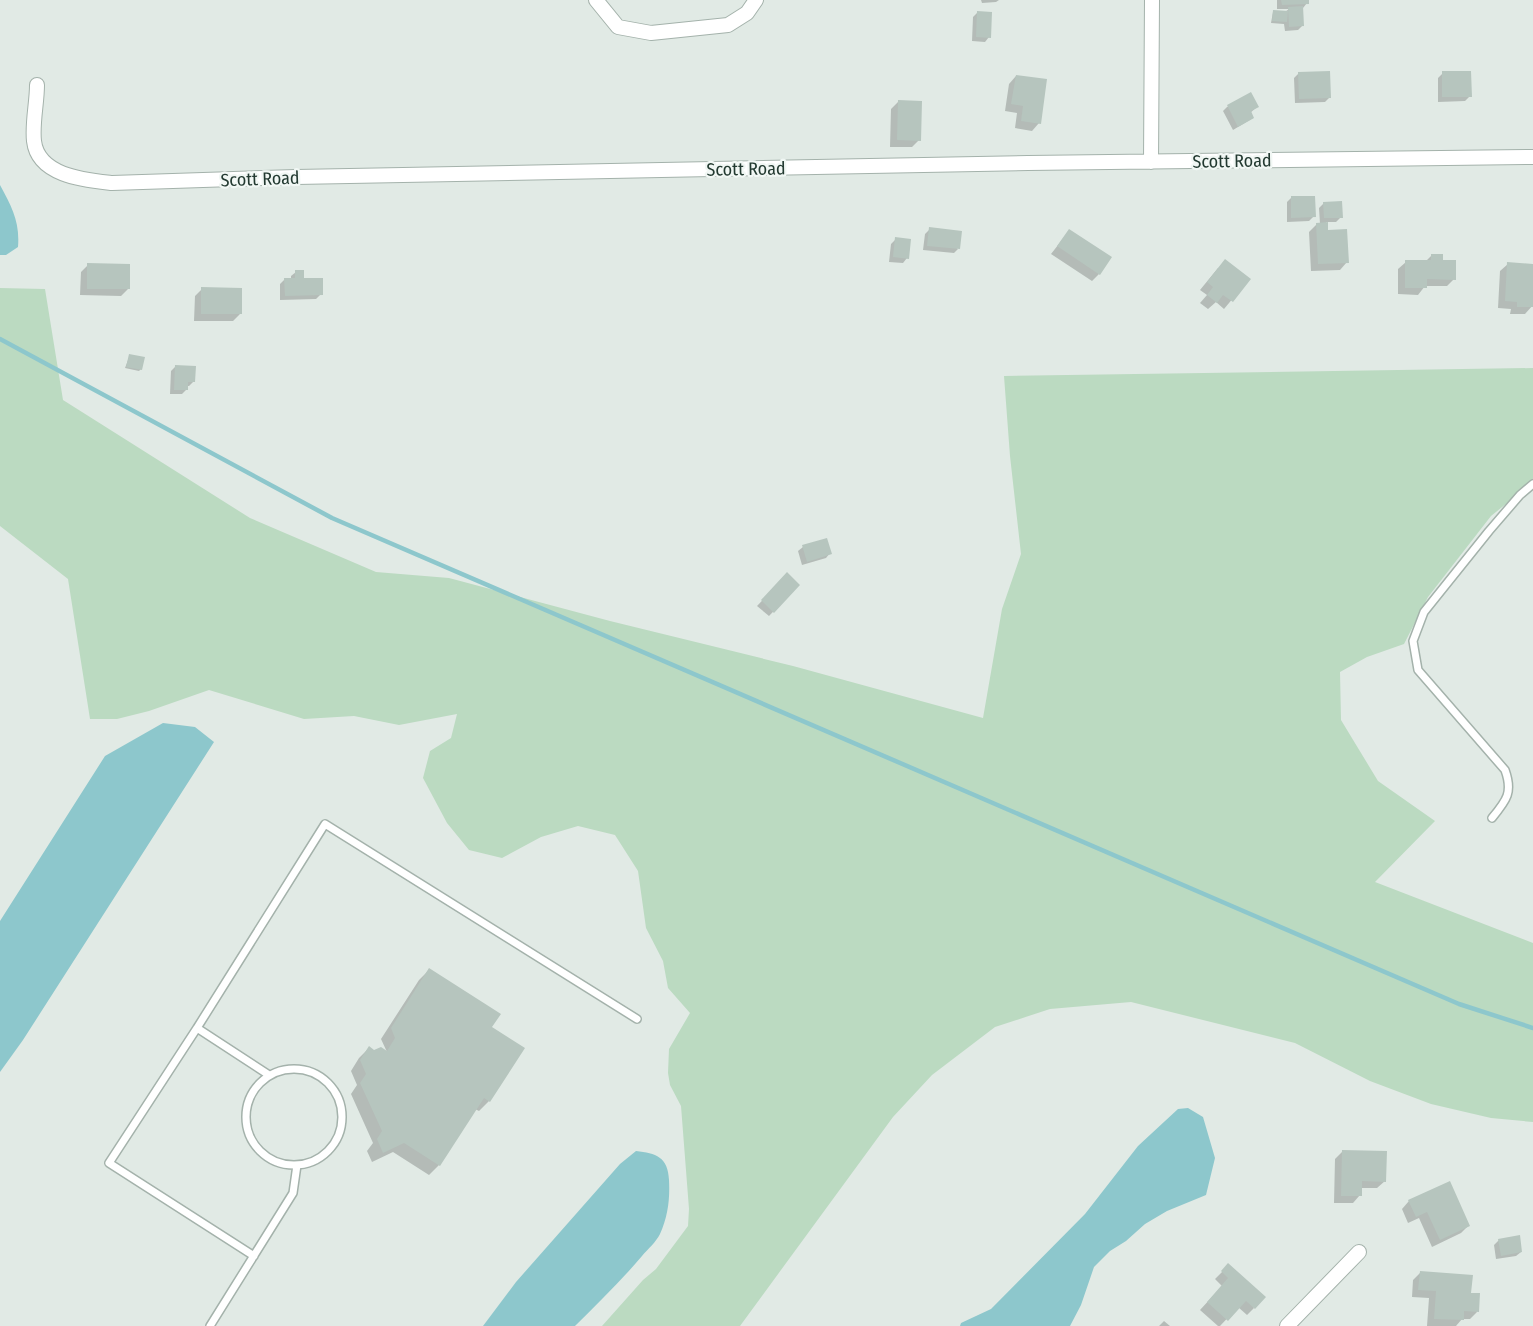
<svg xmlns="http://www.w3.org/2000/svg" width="1533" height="1326" font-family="'Fira Sans Condensed',sans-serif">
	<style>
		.green { fill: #bbdac1 }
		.water { fill: #8dc7cc }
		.shadow { fill: #0003 }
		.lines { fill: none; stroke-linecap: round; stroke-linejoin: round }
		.stream { stroke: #8dc7cc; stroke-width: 4.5 }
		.building { fill: #b6c5be }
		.lane-casing { stroke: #a4b2ab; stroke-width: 10 }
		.street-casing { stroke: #a4b2ab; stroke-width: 16 }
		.lane { stroke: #fff; stroke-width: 7 }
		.street { stroke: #fff; stroke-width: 14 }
		.labels { text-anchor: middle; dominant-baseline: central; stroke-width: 4.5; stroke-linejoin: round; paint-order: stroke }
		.street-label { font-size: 18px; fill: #233a31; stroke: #f1f7f4 }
	</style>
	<rect width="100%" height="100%" fill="#e1eae5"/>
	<path class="green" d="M 0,288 L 45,289 L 63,400 L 250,518 L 376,572 L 449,578 L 610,621 L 793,666 L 983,718 L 1002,609 L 1021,554 L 1010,456 L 1004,376 L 1533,368 L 1533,482 L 1491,516 L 1428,597 L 1404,644 L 1367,657 L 1340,672 L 1341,720 L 1378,781 L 1435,821 L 1375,882 L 1533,943 L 1533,1122 L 1491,1118 L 1431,1104 L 1370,1081 L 1295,1043 L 1131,1002 L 1050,1009 L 995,1027 L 932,1075 L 893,1117 L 740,1326 L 602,1326 L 643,1280 L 656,1269 L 688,1226 L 689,1209 L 681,1106 L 670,1085 L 668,1073 L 669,1049 L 690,1013 L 668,988 L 663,961 L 646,928 L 638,871 L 615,835 L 578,826 L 541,837 L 502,858 L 469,850 L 447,823 L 423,778 L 430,751 L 451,738 L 457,714 L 399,725 L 354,716 L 304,719 L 209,690 L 149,711 L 117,719 L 90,719 L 68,579 L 0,526 Z"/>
	<path class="water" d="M 0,185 C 12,207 20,222 18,247 L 6,255 L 0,255 Z
		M 163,723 L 195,727 L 214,742 L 23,1040 L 0,1072 L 0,921 L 105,756 Z
		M 1188,1108 L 1203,1117 L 1215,1158 L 1206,1195 L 1167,1211 L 1145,1224 L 1126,1241 L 1110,1251 L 1094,1267 L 1081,1305 L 1070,1326 L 960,1326 L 961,1323 L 991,1309 L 1085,1214 L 1138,1146 L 1178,1109 Z
		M 636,1151 C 656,1153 668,1157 669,1180 C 670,1199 668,1216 660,1234 C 656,1242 648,1249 642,1256 C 621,1281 598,1303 575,1326 L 483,1326 L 516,1282 L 620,1164 Z"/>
	<path class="shadow" d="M 981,0 L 999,0 L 996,2 L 982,3 Z
		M 1277,0 L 1307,0 L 1307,3 L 1303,8 L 1303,25 L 1298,30 L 1285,31 L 1284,24 L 1271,23 L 1273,12 L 1285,12 L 1289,9 L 1277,9 Z
		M 977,13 L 989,37 L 985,42 L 972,41 L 973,17 Z
		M 1299,73 L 1329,98 L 1325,102 L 1295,103 L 1294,78 Z
		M 1443,73 L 1470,96 L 1465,101 L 1438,102 L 1438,78 Z
		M 1016,76 L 1039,123 L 1032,131 L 1015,128 L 1017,113 L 1005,111 L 1009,84 Z
		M 1251,94 L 1257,107 L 1250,113 L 1253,118 L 1233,130 L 1223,111 L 1227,107 Z
		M 898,102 L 919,140 L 912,147 L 890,147 L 891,109 Z
		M 1291,198 L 1314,216 L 1309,221 L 1287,222 L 1287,202 Z
		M 1324,203 L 1341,217 L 1336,222 L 1326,222 L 1326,231 L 1347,262 L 1340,270 L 1311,271 L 1309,232 L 1317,224 L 1320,224 L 1319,208 Z
		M 930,229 L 958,249 L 954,253 L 923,250 L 925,234 Z
		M 1069,231 L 1099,274 L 1092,281 L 1051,254 Z
		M 896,239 L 907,258 L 903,263 L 889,262 L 891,244 Z
		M 1432,255 L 1442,262 L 1454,279 L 1447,286 L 1425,286 L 1418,295 L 1398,294 L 1398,269 L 1406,262 L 1425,262 Z
		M 1508,264 L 1533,265 L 1533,305 L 1525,314 L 1510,314 L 1511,309 L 1498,308 L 1500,271 Z
		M 88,265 L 128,289 L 121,296 L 80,295 L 81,272 Z
		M 1218,268 L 1249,279 L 1224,309 L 1216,302 L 1208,309 L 1200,303 L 1207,295 L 1200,290 Z
		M 296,272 L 321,294 L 316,299 L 280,300 L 280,284 L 285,279 L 291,279 L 291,276 Z
		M 202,289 L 240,314 L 233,321 L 194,321 L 195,296 Z
		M 130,355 L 141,369 L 139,371 L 125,368 Z
		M 175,367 L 194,381 L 189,386 L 186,386 L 186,390 L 182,394 L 170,394 L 171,371 Z
		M 803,547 L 830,553 L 826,558 L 802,565 L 798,551 Z
		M 787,575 L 798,586 L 769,616 L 757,606 Z
		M 429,970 L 490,1028 L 489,1101 L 479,1111 L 475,1109 L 439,1165 L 429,1175 L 393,1152 L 372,1162 L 367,1151 L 373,1143 L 351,1094 L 357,1085 L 351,1071 L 359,1058 L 369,1048 L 374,1051 L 387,1052 L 381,1039 L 419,980 Z
		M 1343,1151 L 1385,1181 L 1377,1188 L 1361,1188 L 1360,1195 L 1353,1203 L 1334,1203 L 1335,1159 Z
		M 1409,1201 L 1468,1226 L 1461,1233 L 1432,1247 L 1419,1218 L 1408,1223 L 1402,1209 Z
		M 1499,1240 L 1521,1252 L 1516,1256 L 1496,1259 L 1494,1245 Z
		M 1228,1266 L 1254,1308 L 1247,1315 L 1238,1307 L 1220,1326 L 1218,1326 L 1200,1310 L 1222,1286 L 1215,1279 Z
		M 1420,1273 L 1470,1294 L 1477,1312 L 1470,1319 L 1462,1319 L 1456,1326 L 1427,1326 L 1429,1298 L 1412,1297 L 1413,1280 Z
		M 1164,1321 L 1170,1326 L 1159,1326 Z"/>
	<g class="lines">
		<path class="stream" d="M 0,339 L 332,518 L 1459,1004 L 1533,1028"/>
	</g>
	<path class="building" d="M 1281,0 L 1309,0 L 1309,4 L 1282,5 Z
		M 1303,6 L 1304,26 L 1289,27 L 1288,7 Z
		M 1273,10 L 1288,11 L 1287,22 L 1272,21 Z
		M 977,11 L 992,12 L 991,38 L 976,37 Z
		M 1330,71 L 1331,98 L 1299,99 L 1298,72 Z
		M 1442,71 L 1471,71 L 1472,97 L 1442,97 Z
		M 1016,75 L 1047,79 L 1041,124 L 1021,121 L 1023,106 L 1011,104 Z
		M 1251,92 L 1259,107 L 1251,111 L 1254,118 L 1238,127 L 1227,105 Z
		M 898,100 L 922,101 L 921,141 L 897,140 Z
		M 1291,196 L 1315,196 L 1316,217 L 1291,218 Z
		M 1342,201 L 1343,218 L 1324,218 L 1323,202 Z
		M 1328,222 L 1328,230 L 1347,229 L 1349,263 L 1318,264 L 1316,223 Z
		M 929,227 L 962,231 L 960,249 L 927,246 Z
		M 1069,229 L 1112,257 L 1100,275 L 1057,246 Z
		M 895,237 L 911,239 L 909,259 L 893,257 Z
		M 1431,254 L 1443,254 L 1443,260 L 1456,260 L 1456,280 L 1427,279 L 1427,288 L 1405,288 L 1405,260 L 1431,260 Z
		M 1225,259 L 1251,279 L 1233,302 L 1223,295 L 1217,303 L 1207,295 L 1213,287 L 1207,282 Z
		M 1507,262 L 1533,264 L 1533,307 L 1517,307 L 1517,302 L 1505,301 Z
		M 87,263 L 130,264 L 130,289 L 87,289 Z
		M 295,270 L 304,270 L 304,278 L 323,278 L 323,295 L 285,296 L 284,278 L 295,278 Z
		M 201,287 L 242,288 L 242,314 L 201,314 Z
		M 129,354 L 145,357 L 142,370 L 126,367 Z
		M 175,365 L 196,366 L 195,382 L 188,382 L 188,390 L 174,390 Z
		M 827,538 L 832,554 L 807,562 L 802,545 Z
		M 787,572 L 800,585 L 774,613 L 761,600 Z
		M 429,968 L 501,1014 L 492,1027 L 525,1048 L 490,1102 L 484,1098 L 440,1166 L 404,1143 L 383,1153 L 377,1139 L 382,1131 L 360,1083 L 366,1074 L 360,1060 L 369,1046 L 374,1050 L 381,1047 L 387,1051 L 395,1038 L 391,1028 Z
		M 1342,1150 L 1387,1151 L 1386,1182 L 1362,1181 L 1362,1196 L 1341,1196 Z
		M 1450,1181 L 1470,1226 L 1440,1240 L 1427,1212 L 1416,1217 L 1408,1200 Z
		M 1520,1235 L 1522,1252 L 1501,1256 L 1498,1239 Z
		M 1228,1263 L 1266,1297 L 1255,1309 L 1246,1301 L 1228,1321 L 1207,1302 L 1228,1278 L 1221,1271 Z
		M 1420,1271 L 1473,1275 L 1471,1293 L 1480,1293 L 1479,1312 L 1464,1311 L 1464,1320 L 1434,1319 L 1436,1291 L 1418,1290 Z"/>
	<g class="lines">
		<defs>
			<path id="lane" d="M 1492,818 C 1507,800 1513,792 1505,770 L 1418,670 L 1413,641 L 1424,612 L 1489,531 L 1520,495 L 1533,484
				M 197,1028 L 109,1163 L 254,1256
				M246 1117a48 48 0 1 1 96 0a48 48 0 1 1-96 0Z
				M 269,1075 L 197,1028 L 325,824 L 637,1019
				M 210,1326 L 293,1193 L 297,1165"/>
			<path id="street" d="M 596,0 L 618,27 L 651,33 L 728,25 L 747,13 L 756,0
				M 37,85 C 37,103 32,123 34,141 C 38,176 85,180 112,183 L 296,177 L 1028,163 L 1533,157
				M 1151,162 L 1152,0
				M 1287,1326 L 1359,1252"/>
		</defs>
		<use href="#lane" class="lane-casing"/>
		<use href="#street" class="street-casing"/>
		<use href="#lane" class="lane"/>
		<use href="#street" class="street"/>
	</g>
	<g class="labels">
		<g class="street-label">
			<text transform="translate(1232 161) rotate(-1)">Scott Road</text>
			<text transform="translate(746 169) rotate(-1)">Scott Road</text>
			<text transform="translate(260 179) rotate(-2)">Scott Road</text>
		</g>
	</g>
</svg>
